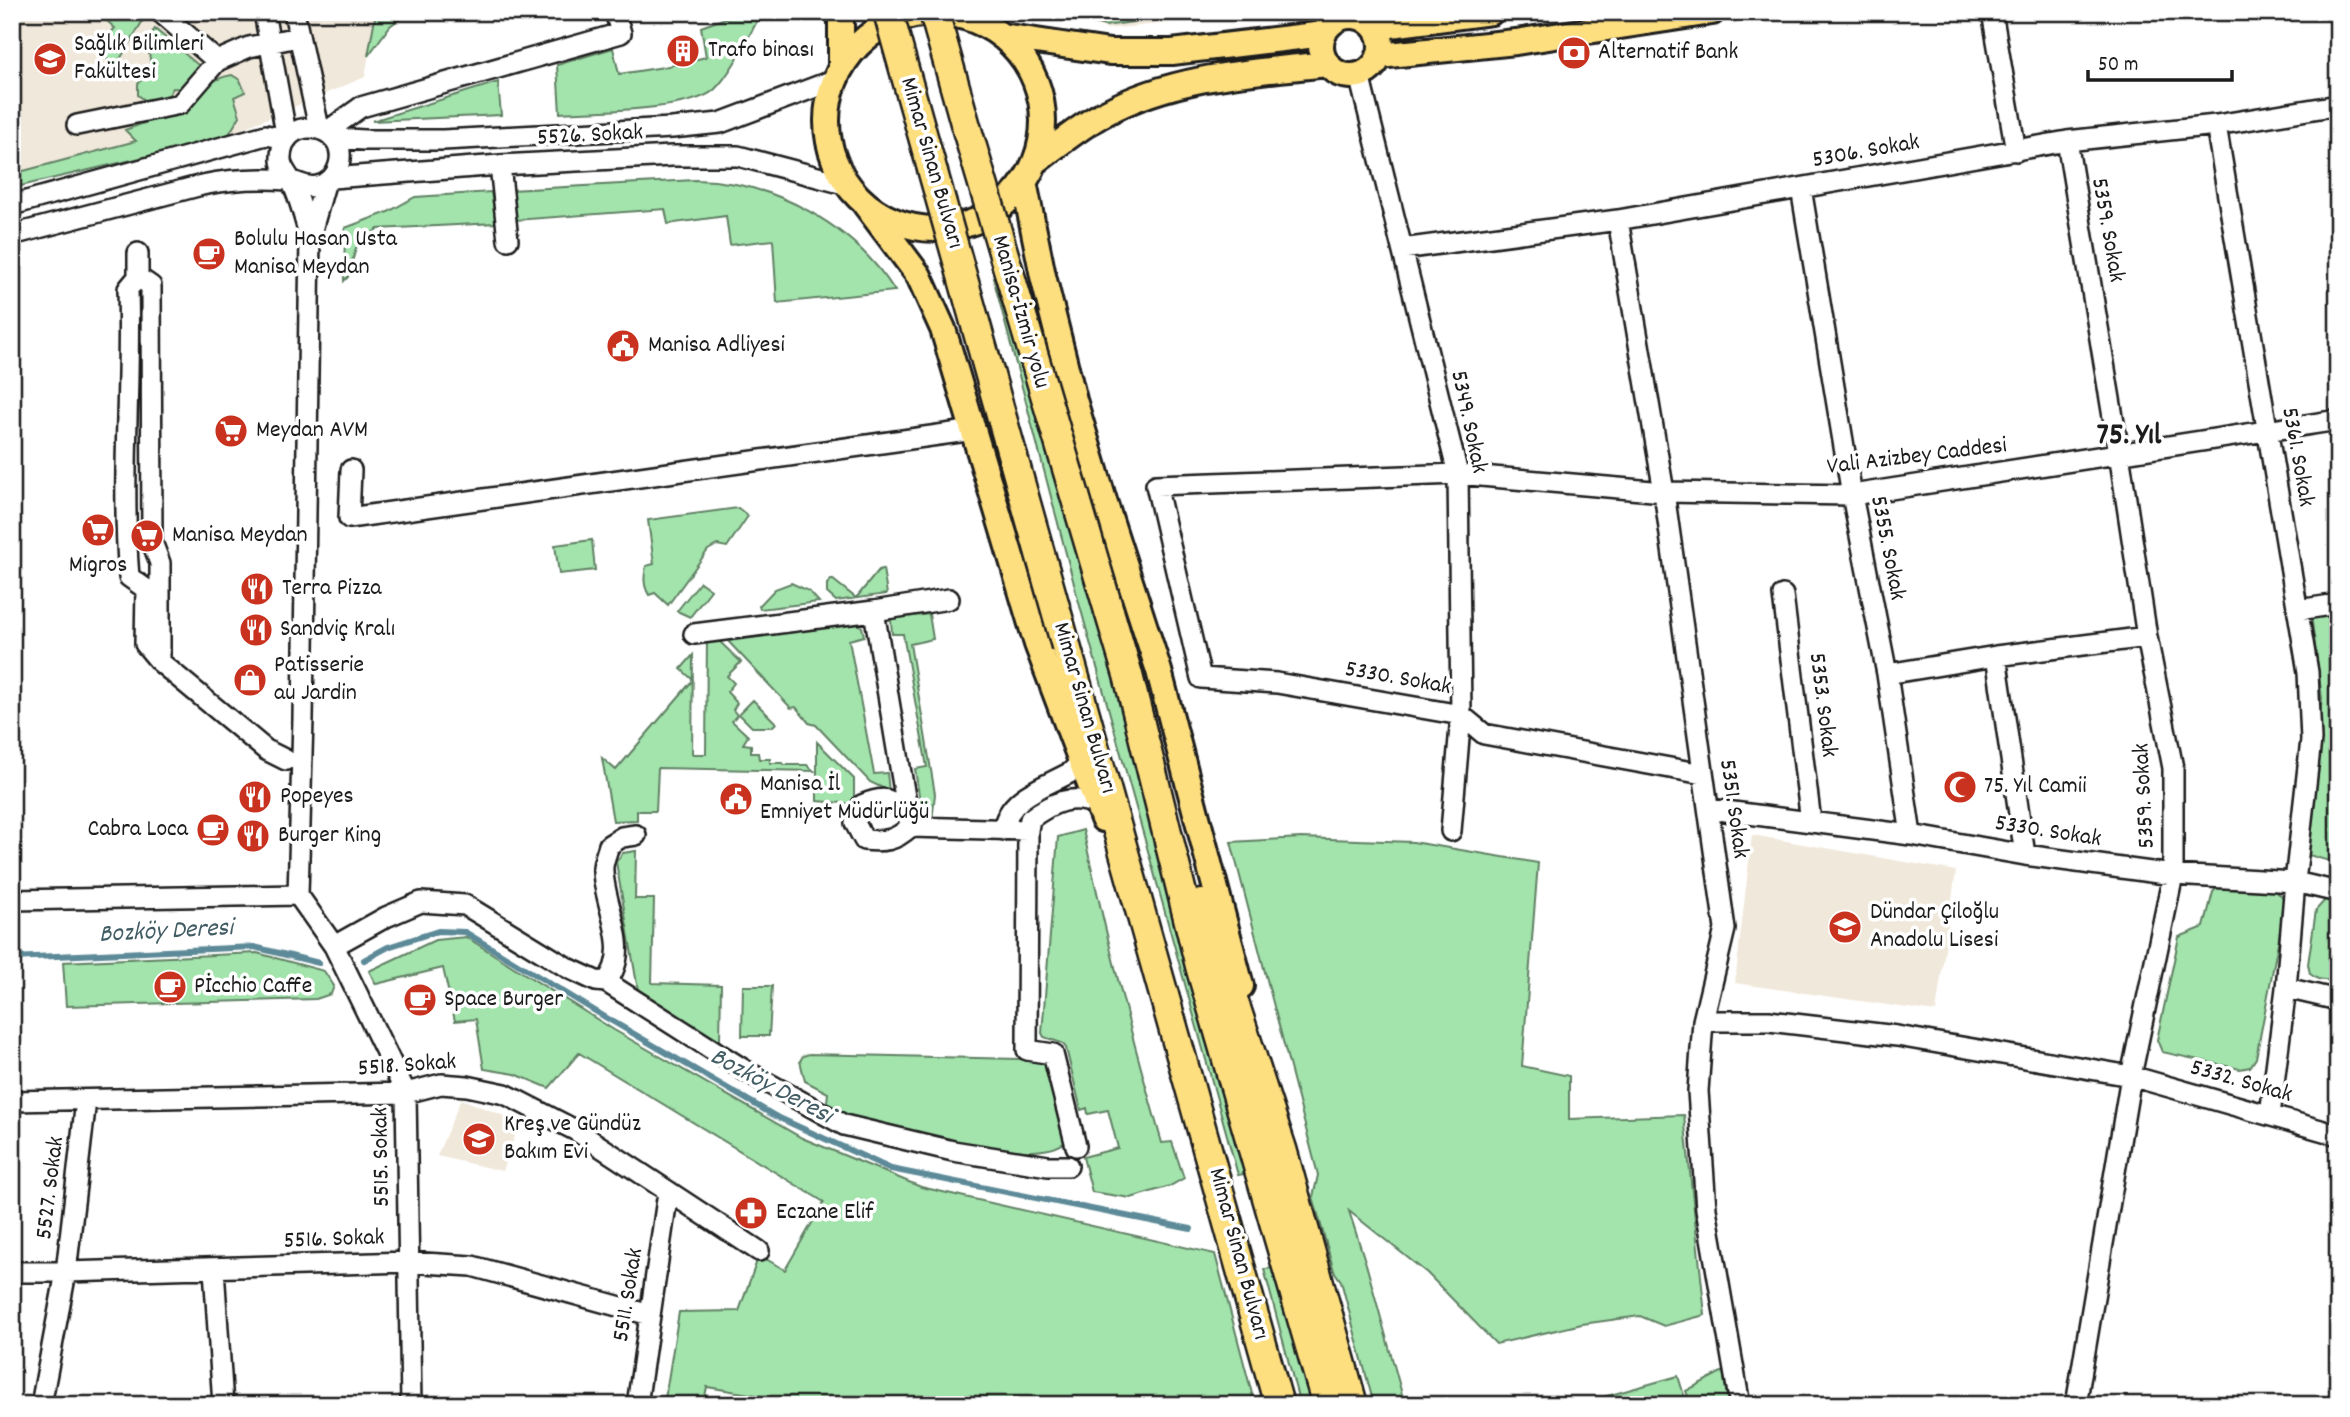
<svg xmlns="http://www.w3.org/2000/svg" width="2350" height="1417" font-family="Dekko,sans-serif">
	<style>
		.built { fill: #f0e8da }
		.green { fill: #a3e4ad; stroke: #608064; stroke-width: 2 }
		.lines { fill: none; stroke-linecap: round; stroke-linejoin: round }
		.stream { stroke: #5d8a98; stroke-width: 6 }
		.minor-casing { stroke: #1c1c1c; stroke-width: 24 }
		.major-casing { stroke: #1c1c1c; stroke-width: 30 }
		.highway-casing { stroke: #1c1c1c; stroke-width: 33 }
		.minor { stroke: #fff; stroke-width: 19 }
		.major { stroke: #fedf80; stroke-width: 24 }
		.highway { stroke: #fedf80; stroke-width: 28 }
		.highway-bridge-casing { stroke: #1c1c1c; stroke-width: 33; stroke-linecap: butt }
		.highway-bridge { stroke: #fedf80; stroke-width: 28 }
		.labels { text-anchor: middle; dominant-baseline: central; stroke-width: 7; stroke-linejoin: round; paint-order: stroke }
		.poi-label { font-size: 24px; fill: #1c1c1c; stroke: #fff; text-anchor: start }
		.street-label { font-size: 24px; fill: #1c1c1c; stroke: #fff }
		.water-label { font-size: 26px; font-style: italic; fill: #425c64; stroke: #fff }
		.district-label { font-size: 32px; font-weight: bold; fill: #1c1c1c; stroke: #fff }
	</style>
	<rect width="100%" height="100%" fill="#fff"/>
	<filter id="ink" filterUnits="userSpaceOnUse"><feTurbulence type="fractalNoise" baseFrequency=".0143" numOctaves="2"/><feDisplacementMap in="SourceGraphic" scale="14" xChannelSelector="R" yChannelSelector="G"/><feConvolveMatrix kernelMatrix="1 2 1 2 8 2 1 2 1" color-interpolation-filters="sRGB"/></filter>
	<g filter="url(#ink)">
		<path class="built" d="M 12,12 L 376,12 L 365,77 L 213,141 L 12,189 Z
			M 1050,12 L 1283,12 L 1108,29 Z
			M 1752,835 L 1956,871 L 1936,1012 L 1735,983 Z
			M 461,1099 L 520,1122 L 502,1171 L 437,1156 Z"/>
		<path class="green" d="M 97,12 L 131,12 L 142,22 L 116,66 L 96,50 L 115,28 Z
			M 376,12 L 409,12 L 390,26 L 368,56 Z
			M 742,12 L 762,12 C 749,35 733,72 714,90 C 690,111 594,111 560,113 L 557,65 L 613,48 L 619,74 L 664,67 L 706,57 L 701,27 Z
			M 1056,12 L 1204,12 L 1105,26 Z
			M 155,29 L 203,69 L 186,89 L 173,88 L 165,101 L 150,104 L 138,95 L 138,84 C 151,68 154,63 145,42 Z
			M 232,75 L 240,80 L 245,92 L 234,97 L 240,116 L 229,134 L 213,141 L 12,188 L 12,174 L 136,141 L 125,130 L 169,114 L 185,113 C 199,94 207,79 232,75 Z
			M 498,82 L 501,115 L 372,121 Z
			M 695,180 C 774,181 853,225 895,291 L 777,303 L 773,240 L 730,245 L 726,216 L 668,224 L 665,209 L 515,220 L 511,190 Z
			M 491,192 L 496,223 L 377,229 L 356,248 L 348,277 L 344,281 L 345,228 L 388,212 L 415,197 Z
			M 1004,275 L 1249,1173 L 1238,1175 L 1078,599 L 993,277 Z
			M 738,508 L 748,516 L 727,547 L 717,545 L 708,550 L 668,605 L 655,593 L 649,595 C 643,585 644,577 646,566 L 654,564 L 648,520 Z
			M 592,540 L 595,570 L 559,574 L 555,545 Z
			M 883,569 L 887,594 L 836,601 L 827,593 L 827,584 L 832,579 L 856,598 L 879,570 Z
			M 700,582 L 711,590 L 690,617 L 677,611 Z
			M 791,583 L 809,591 L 819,602 L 760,609 L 759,606 L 775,589 Z
			M 2338,612 L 2338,835 L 2334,857 L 2329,861 L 2305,854 L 2303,847 L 2322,698 L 2311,615 Z
			M 929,614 L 933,639 L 910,644 L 935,794 L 932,821 L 923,822 L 915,769 L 927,767 L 903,634 L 892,634 L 891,619 Z
			M 857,624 L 862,627 L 864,636 L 849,640 L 874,774 L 887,773 L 889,791 L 870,782 L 816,725 L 809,723 L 796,707 L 791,708 L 726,639 Z
			M 707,639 L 717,639 L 741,662 L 727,676 L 734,683 L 727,692 L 737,703 L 733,710 L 737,715 L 732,721 L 748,736 L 743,744 L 751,745 L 751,753 L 758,753 L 759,759 L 770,759 L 770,763 L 783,763 L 784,765 L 807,765 L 814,771 L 658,768 L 656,811 L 637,811 L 637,820 L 613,821 L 602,758 L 616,770 L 693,680 L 681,669 L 693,655 L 692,754 L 706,754 Z
			M 753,700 L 776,723 L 772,727 L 752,727 L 739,714 Z
			M 817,742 L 854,779 L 854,804 L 817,801 Z
			M 1083,830 C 1106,935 1132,1040 1162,1143 L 1172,1142 L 1184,1178 L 1170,1186 L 1131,1198 L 1092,1192 L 1083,1157 L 1118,1148 L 1108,1110 L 1088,1114 L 1087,1108 L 1081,1110 L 1066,1048 L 1062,1043 L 1044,1037 L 1042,1033 L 1058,837 Z
			M 1301,838 L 1413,842 L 1538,863 L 1522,1066 L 1569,1076 L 1569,1119 L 1684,1115 L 1705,1315 L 1664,1326 L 1640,1316 L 1582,1324 L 1496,1344 L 1427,1273 L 1349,1211 L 1366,1264 L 1405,1405 L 1374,1405 L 1341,1281 L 1334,1271 L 1313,1197 L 1318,1175 L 1231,842 Z
			M 636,851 L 635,899 L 654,899 L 652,983 L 721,985 L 720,1040 L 717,1042 L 639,996 L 616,862 L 623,853 Z
			M 2222,882 L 2273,890 L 2282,896 L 2285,906 L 2256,1058 L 2250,1067 L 2240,1069 L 2162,1052 L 2157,1040 L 2179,937 L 2204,927 L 2213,892 Z
			M 2325,900 L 2338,902 L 2338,982 L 2318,979 L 2310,974 L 2308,964 L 2316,910 Z
			M 466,937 L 614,1030 L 802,1138 L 921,1187 L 1215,1254 L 1255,1405 L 816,1405 L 707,1387 L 703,1405 L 664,1405 L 679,1312 L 739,1311 L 759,1255 L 785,1270 L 824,1202 L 579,1053 L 549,1088 L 515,1074 L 484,1069 L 476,1019 L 455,1021 L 443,968 L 376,984 L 369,971 L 435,940 Z
			M 257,953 L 324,971 L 334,986 L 331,994 L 316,999 L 66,1006 L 63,962 Z
			M 743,986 L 772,986 L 769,1036 L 742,1036 Z
			M 809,1054 L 1019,1059 L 1043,1062 L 1046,1067 L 1065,1142 C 1031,1171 870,1122 826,1110 L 828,1093 L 805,1081 L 800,1061 L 803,1056 Z
			M 1273,1268 L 1313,1405 L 1300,1405 L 1264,1269 Z
			M 1723,1371 L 1728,1405 L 1691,1405 L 1686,1391 Z
			M 1678,1376 L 1687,1405 L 1575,1405 Z"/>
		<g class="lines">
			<path class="stream" d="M 12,958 L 254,947 L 319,963
				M 364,960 L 388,947 L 438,931 L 465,932 L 605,1017 L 775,1116 L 891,1169 L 1191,1229"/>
			<defs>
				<path id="minor" d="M 160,12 L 217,61
					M 264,12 L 287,139
					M 294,12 L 319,128
					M 1347,12 L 1347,16
					M 1992,12 L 2016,151
					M 1359,75 L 1458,474 L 1461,715 L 1451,831
					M 77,125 L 180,104 L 217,61 L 249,47 L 298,37
					M 2216,125 L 2308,672 L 2311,740 L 2295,882 L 2286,988 L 2270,1115
					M 326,132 L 361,107 L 621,33 L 615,12
					M 333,138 L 364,140 L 443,140 L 672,128 L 720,123 L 834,80
					M 2067,141 L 2119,453 L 2147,637 L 2173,768 L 2173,875 L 2131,1076 L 2076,1405
					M 500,165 L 508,240
					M 332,178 L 500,165 L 672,156 L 738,156 L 848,185
					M 1801,188 L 1852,495 L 1887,674 L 1911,835
					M 12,205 L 266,135 L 287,139
					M 1618,220 L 1664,492 L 1725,929 L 1703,1021 L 1698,1091 L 1706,1209 L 1740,1405
					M 12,235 L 202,185 C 231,179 258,178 287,180 C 298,181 305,189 317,186 C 328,184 336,176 339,165 C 350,122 282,113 281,157 C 280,168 287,172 291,181 C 300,197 304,219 310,237
					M 1402,249 L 1618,220 L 2067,141 L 2216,125 L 2338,105
					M 138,253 L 138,277 L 128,289 C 131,385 121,482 129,577 L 146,589 L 145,644 L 160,662 L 266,750 L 286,760
					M 138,277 L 151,286 L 152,542 L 160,563 L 160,662
					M 351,470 L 349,518 L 974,430
					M 1783,595 L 1811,822
					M 2298,610 L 2338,604
					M 874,611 L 949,599
					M 694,634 L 874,611 L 910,827 L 1028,830 L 1027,1050 L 1053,1054 L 1076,1146
					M 1996,656 L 2025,855
					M 1887,674 L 1996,656 L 2147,637
					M 1703,774 L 1484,734 L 1461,715 L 1277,683 L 1201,678 L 1156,485 L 1458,474 L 1664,492 L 1852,495 L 2338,420
					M 1710,809 L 1911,835 L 2025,855 L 2173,875 L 2295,882 L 2338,892
					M 908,814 C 891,798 884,795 862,805 L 855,823 L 864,840 C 884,842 895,841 910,827
					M 1003,830 C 1008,796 1045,787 1071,772 L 1076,767 L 1080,757
					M 1028,830 L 1030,819 C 1051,803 1072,793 1097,805
					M 298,895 L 303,719 L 310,237 L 325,184
					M 298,895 L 334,946 L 406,1093 L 411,1405
					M 12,900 L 298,895
					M 334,946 L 386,917 L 421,902 L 465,905 L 568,968 L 596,981 L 606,982 C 633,950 604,907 603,871 C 602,863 607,853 609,845 L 622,837 L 636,835
					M 606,982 L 746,1071 L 844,1125 L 953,1151 L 1048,1166 L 1068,1166
					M 2286,988 L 2338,1000
					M 1703,1021 L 1769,1021 L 1897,1036 L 2131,1076 L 2338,1135
					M 12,1101 L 406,1093 L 441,1084 L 467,1086 L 505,1094 L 575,1130 L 759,1251
					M 214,1269 L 223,1405
					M 12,1272 L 66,1272 L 408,1262 L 472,1266 L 650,1315
					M 41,1405 L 66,1272 L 86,1100
					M 637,1405 L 668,1192"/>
				<path id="major" d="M 841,12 L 841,68
					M827 121a108 108 0 1 1 216 0a108 108 0 1 1-216 0Z
					M1321 46a30 30 0 1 1 60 0a30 30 0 1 1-60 0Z
					M 1375,27 L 1491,12
					M 1002,36 L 1110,52 L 1172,52 L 1324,34
					M 1379,56 L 1516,42 L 1712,12
					M 1035,162 C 1058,145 1080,126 1105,113 C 1174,76 1251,72 1328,64
					M 1024,182 L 1043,276 L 1074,400 L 1105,504 L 1159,671 L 1241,986
					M 865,204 L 919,276 L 943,329 L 1037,644 L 1103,819"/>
				<path id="highway" d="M 1109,611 L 1128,675 L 1200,966 L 1327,1405
					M 1066,646 L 1279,1405
					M 1202,904 L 1282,1149 L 1353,1405"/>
			</defs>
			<use href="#minor" class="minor-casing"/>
			<use href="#major" class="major-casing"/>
			<use href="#highway" class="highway-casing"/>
			<use href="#minor" class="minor"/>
			<use href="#major" class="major"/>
			<use href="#highway" class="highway"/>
			<defs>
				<path id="highway-bridge" d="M 888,12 L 1066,646
					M 934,12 L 965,123 L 1109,611"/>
			</defs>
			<use href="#highway-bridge" class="highway-bridge-casing"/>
			<use href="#highway-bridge" class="highway-bridge"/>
		</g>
	</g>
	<defs>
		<symbol id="building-disc" viewBox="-11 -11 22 22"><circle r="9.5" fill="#c8321e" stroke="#fff"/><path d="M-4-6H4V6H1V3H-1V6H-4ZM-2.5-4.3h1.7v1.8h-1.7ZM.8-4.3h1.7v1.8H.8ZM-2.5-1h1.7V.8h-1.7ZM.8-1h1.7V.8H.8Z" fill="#fff"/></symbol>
		<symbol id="bank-disc" viewBox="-11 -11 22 22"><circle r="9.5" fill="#c8321e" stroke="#fff"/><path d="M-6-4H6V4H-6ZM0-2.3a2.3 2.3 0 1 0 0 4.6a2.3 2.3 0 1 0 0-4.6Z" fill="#fff"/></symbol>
		<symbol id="university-disc" viewBox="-11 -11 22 22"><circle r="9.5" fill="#c8321e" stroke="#fff"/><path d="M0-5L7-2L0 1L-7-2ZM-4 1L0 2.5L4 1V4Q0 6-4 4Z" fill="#fff"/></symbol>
		<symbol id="cafe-disc" viewBox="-11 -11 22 22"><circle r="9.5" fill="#c8321e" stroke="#fff"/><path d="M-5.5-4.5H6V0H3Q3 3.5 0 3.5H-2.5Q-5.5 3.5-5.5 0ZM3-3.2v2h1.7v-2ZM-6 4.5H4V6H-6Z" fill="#fff"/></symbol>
		<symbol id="civic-disc" viewBox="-11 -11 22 22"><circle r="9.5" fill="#c8321e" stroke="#fff"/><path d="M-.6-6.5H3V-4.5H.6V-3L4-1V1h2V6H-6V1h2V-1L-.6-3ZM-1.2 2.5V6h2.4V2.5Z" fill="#fff"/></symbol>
		<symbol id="supermarket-disc" viewBox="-11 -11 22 22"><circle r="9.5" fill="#c8321e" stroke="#fff"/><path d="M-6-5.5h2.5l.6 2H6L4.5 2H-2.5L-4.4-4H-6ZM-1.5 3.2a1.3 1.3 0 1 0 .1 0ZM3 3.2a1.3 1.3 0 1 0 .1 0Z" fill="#fff"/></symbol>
		<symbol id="restaurant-disc" viewBox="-11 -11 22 22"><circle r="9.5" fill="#c8321e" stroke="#fff"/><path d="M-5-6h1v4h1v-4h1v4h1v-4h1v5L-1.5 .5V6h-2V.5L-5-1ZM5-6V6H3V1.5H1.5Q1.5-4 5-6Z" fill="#fff"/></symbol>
		<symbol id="shop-disc" viewBox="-11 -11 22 22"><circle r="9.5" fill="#c8321e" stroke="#fff"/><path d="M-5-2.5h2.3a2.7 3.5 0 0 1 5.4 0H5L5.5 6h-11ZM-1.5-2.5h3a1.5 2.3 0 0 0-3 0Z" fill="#fff"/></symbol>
		<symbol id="mosque-disc" viewBox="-11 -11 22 22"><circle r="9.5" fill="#c8321e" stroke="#fff"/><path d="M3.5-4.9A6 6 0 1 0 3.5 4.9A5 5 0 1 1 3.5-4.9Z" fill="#fff"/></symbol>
		<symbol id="school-disc" viewBox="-11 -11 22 22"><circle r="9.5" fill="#c8321e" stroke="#fff"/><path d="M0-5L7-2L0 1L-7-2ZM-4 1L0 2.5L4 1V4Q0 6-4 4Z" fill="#fff"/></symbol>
		<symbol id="pharmacy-disc" viewBox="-11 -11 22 22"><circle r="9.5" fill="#c8321e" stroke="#fff"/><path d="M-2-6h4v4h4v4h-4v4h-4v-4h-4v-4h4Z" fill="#fff"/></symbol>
	</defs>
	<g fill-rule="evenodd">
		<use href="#building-disc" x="664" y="32" width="38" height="38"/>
		<use href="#bank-disc" x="1555" y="34" width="38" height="38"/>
		<use href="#university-disc" x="31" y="40" width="38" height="38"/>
		<use href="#cafe-disc" x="190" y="235" width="38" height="38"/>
		<use href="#civic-disc" x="604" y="327" width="38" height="38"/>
		<use href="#supermarket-disc" x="212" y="412" width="38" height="38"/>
		<use href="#supermarket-disc" x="79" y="511" width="38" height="38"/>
		<use href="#supermarket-disc" x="128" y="517" width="38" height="38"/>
		<use href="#restaurant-disc" x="238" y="570" width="38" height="38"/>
		<use href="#restaurant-disc" x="237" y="611" width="38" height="38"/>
		<use href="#shop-disc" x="231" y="661" width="38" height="38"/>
		<use href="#mosque-disc" x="1941" y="768" width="38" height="38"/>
		<use href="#restaurant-disc" x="236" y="778" width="38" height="38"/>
		<use href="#civic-disc" x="717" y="780" width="38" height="38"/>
		<use href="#cafe-disc" x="194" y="811" width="38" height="38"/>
		<use href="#restaurant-disc" x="234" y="817" width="38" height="38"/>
		<use href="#school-disc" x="1826" y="908" width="38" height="38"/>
		<use href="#cafe-disc" x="151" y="968" width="38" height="38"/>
		<use href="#cafe-disc" x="401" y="981" width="38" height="38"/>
		<use href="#school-disc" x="460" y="1120" width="38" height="38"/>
		<use href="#pharmacy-disc" x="732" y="1194" width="38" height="38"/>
	</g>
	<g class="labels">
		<g class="poi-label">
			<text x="74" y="45">Sağlık Bilimleri<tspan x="74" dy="28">Fakültesi</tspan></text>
			<text x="708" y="51">Trafo binası</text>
			<text x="1598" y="53">Alternatif Bank</text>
			<text x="234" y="240">Bolulu Hasan Usta<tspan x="234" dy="28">Manisa Meydan</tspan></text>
			<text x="648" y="346">Manisa Adliyesi</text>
			<text x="256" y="431">Meydan AVM</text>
			<text x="172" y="536">Manisa Meydan</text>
			<text x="98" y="566" text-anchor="middle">Migros</text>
			<text x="282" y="589">Terra Pizza</text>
			<text x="280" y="630">Sandviç Kralı</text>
			<text x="274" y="666">Patisserie<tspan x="274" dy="28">au Jardin</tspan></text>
			<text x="760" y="785">Manisa İl<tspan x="760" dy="28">Emniyet Müdürlüğü</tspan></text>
			<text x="1984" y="787">75. Yıl Camii</text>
			<text x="280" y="797">Popeyes</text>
			<text x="188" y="830" text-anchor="end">Cabra Loca</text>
			<text x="278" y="836">Burger King</text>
			<text x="1870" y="913">Dündar Çiloğlu<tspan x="1870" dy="28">Anadolu Lisesi</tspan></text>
			<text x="194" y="987">Pİcchio Caffe</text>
			<text x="444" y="1000">Space Burger</text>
			<text x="504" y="1125">Kreş ve Gündüz<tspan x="504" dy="28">Bakım Evi</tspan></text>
			<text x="776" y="1213">Eczane Elif</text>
		</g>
		<g class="street-label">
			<text transform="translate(590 136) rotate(-3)">5526. Sokak</text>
			<text transform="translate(1866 152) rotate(-10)">5306. Sokak</text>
			<text transform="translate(931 163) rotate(74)">Mimar Sinan Bulvarı</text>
			<text transform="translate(2107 230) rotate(80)">5359. Sokak</text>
			<text transform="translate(1020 312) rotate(74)">Manisa-İzmir yolu</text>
			<text transform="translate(1468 422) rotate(78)">5349. Sokak</text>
			<text transform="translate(1917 457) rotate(-7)">Vali Azizbey Caddesi</text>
			<text transform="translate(2297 457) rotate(80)">5361. Sokak</text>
			<text transform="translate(1887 548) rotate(79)">5355. Sokak</text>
			<text transform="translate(1398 679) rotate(10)">5330. Sokak</text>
			<text transform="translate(1822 705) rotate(83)">5353. Sokak</text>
			<text transform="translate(1084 708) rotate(74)">Mimar Sinan Bulvarı</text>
			<text transform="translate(2145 796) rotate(-93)">5359. Sokak</text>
			<text transform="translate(1733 809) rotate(82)">5351. Sokak</text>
			<text transform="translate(2048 832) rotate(9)">5330. Sokak</text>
			<text transform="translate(407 1066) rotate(-4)">5518. Sokak</text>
			<text transform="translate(2241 1082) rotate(16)">5332. Sokak</text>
			<text transform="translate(382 1157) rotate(-91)">5515. Sokak</text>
			<text transform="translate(51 1188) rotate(-83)">5527. Sokak</text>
			<text transform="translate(334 1240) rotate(-2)">5516. Sokak</text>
			<text transform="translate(1238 1254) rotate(75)">Mimar Sinan Bulvarı</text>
			<text transform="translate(629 1295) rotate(-81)">5511. Sokak</text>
		</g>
		<g class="water-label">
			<text transform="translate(166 932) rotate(-3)">Bozköy Deresi</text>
			<text transform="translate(771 1087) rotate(28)">Bozköy Deresi</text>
		</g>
		<g class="district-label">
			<text x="2129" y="437">75. Yıl</text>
		</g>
	</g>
	<rect width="2350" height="1417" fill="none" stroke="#fff" stroke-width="42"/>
	<rect x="21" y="21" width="2308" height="1375" fill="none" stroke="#1c1c1c" stroke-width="2.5" filter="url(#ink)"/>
	<path d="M2088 70v10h144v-10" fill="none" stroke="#1c1c1c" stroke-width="3.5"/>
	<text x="2098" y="70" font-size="21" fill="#1c1c1c" stroke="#ffffff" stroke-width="5" paint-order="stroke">50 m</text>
</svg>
